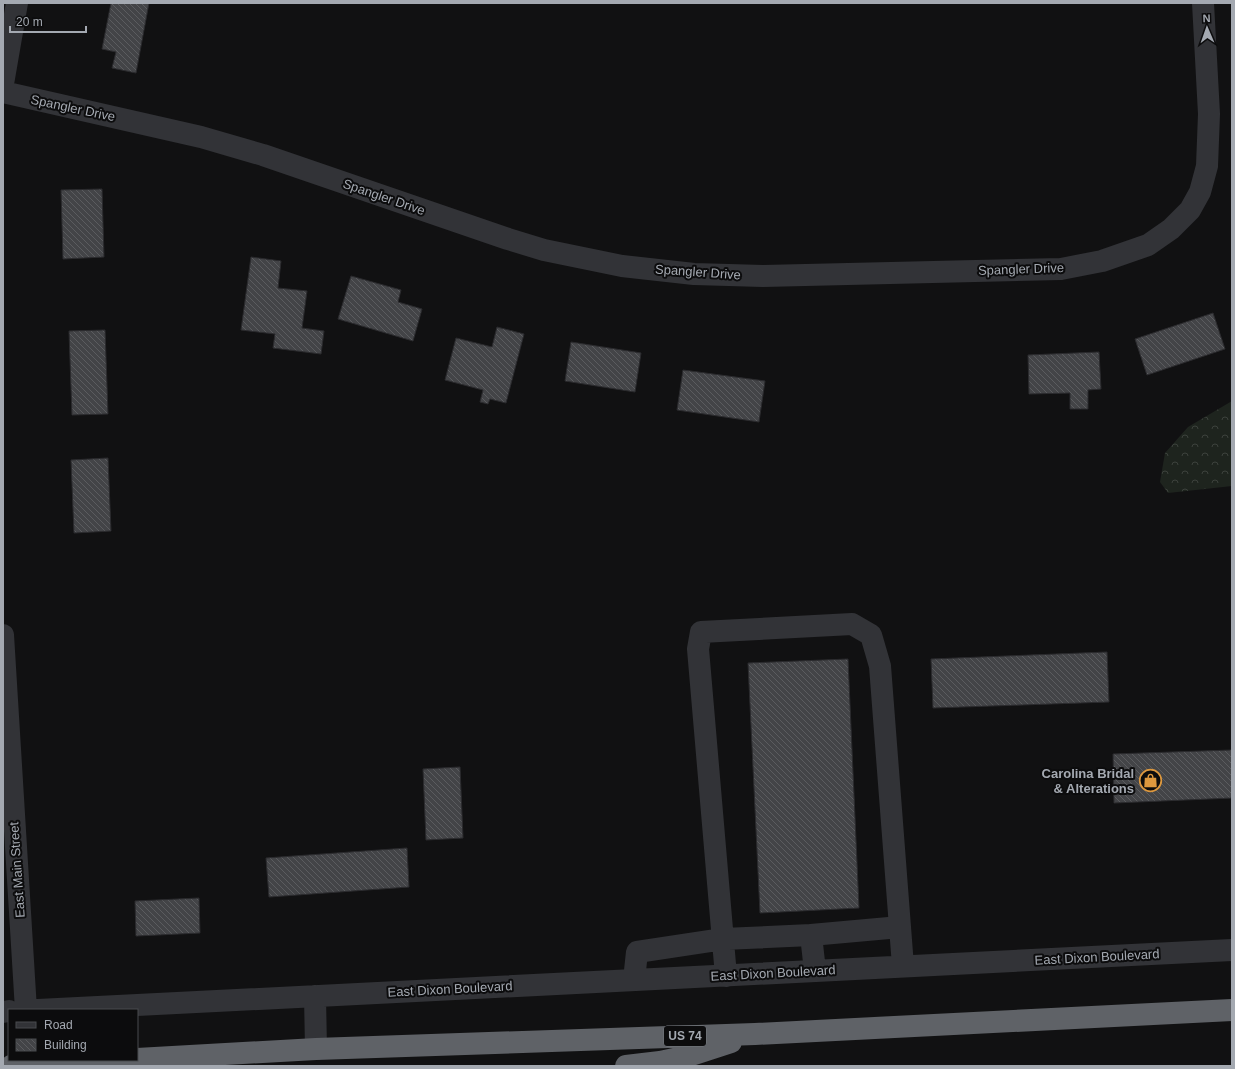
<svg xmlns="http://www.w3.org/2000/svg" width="1235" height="1069" font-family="Helvetica,sans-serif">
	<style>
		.forest { fill: url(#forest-crowns) }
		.building { fill: url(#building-back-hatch); stroke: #2b2b2e }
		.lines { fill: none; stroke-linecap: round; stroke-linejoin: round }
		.minor { stroke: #323337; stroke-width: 22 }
		.highway { stroke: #5f6267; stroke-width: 22 }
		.labels { text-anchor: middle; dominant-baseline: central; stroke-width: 4; stroke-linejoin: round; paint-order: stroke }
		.shield { fill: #0c0c0d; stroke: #767a80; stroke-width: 1 }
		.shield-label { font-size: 12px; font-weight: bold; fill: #a4a9b1 }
		.street-label { font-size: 13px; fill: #a4a9b1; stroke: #0c0c0d }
		.poi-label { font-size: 13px; font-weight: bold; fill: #a4a9b1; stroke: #0c0c0d; text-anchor: end }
	</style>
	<defs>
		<pattern id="forest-crowns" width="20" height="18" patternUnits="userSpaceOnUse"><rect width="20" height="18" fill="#1e241e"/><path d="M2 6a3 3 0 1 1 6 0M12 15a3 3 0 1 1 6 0" fill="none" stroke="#3c413c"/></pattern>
		<pattern id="building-back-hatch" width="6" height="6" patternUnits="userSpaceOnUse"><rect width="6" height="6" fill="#434447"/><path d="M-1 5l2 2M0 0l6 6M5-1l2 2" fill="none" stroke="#5b5c5f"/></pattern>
	</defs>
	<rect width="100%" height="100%" fill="#111112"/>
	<path class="forest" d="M 1232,401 L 1232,486 L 1168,493 L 1160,482 L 1165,453 L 1188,427 Z"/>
	<path class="building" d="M 111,3 L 149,3 L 136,73 L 112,68 L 116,52 L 102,49 Z
		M 102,189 L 104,257 L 63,259 L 61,190 Z
		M 251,257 L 281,261 L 278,288 L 307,291 L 302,328 L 324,331 L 321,354 L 273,348 L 275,334 L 241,330 Z
		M 351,276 L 401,290 L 398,302 L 422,309 L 413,341 L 338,319 Z
		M 1213,313 L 1225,349 L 1147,375 L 1135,339 Z
		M 497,327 L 524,334 L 506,403 L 490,399 L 488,404 L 480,402 L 483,390 L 445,380 L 456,338 L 492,347 Z
		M 105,330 L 108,414 L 72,415 L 69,331 Z
		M 571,342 L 641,353 L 635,392 L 565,381 Z
		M 1099,352 L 1101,389 L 1088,390 L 1088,409 L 1070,409 L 1070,393 L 1029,394 L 1028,355 Z
		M 683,370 L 765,381 L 759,422 L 677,410 Z
		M 108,458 L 111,531 L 74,533 L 71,460 Z
		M 1107,652 L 1109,702 L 933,708 L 931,659 Z
		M 848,659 L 859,908 L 760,913 L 748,663 Z
		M 1232,750 L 1232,798 L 1114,803 L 1113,754 Z
		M 460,767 L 463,838 L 426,840 L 423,769 Z
		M 407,848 L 409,887 L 269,897 L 266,858 Z
		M 199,898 L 200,933 L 136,936 L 135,901 Z"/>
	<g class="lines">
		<path class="minor" d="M 3,84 L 17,3
			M 3,92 L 201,137 L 263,155 L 508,239 L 544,250 L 622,266 L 694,274 L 763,276 L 1061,269 L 1102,261 L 1148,245 L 1171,229 L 1190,210 L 1200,192 L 1207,166 L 1209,114 L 1203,3
			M 3,635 L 26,1010
			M 815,971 L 811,935 L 900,927
			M 726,976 L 698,649 L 701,632 L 852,624 L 871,635 L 880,666 L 903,966
			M 634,980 L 637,952 L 723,939 L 811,935
			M 315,996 L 316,1049
			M 38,1010 L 1232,950
			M 3,1012 L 9,1011"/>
		<path class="highway" d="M 137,1059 L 316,1049 L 755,1034 L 1232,1010
			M 11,1066 L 118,1060
			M 626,1066 L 660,1062 L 688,1056 L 731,1042"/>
	</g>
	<defs>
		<symbol id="shop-ring" viewBox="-11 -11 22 22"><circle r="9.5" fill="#0c0c0d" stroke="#dd983e" stroke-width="1.5"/><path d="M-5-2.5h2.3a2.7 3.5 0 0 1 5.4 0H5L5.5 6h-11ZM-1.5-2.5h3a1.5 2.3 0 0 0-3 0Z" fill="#dd983e"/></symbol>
	</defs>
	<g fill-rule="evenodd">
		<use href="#shop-ring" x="1138" y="768" width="25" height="25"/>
	</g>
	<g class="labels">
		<rect class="shield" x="664" y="1026" width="42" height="20" rx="3"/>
		<g class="shield-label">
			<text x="685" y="1036">US 74</text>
		</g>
		<g class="street-label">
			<text transform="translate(73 108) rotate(12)">Spangler Drive</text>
			<text transform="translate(384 197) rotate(19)">Spangler Drive</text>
			<text transform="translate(1021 269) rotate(-2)">Spangler Drive</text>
			<text transform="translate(698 272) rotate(4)">Spangler Drive</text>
			<text transform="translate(17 870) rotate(-94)">East Main Street</text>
			<text transform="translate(1097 957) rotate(-3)">East Dixon Boulevard</text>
			<text transform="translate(773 973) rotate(-3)">East Dixon Boulevard</text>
			<text transform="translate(450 989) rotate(-3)">East Dixon Boulevard</text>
		</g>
		<g class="poi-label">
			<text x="1134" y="773">Carolina Bridal<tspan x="1134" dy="15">&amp; Alterations</tspan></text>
		</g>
	</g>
	<rect width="1235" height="1069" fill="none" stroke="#a4a9b1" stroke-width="8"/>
	<rect x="8" y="1009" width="130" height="52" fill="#0c0c0d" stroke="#494b4f"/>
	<rect x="16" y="1022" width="20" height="6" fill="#323337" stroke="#494b4f"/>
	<text x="44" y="1029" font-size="12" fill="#a4a9b1">Road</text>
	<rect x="16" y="1039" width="20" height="12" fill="url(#building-back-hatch)" stroke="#494b4f"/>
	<text x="44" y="1049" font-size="12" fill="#a4a9b1">Building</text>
	<g transform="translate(1207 28) rotate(358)" stroke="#0c0c0d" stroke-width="3" paint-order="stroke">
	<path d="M0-3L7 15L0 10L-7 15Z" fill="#a4a9b1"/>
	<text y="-6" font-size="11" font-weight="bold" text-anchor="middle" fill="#a4a9b1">N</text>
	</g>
	<path d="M10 26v6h76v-6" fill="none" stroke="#a4a9b1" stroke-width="2"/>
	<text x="16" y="26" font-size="12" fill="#a4a9b1" stroke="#0c0c0d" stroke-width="3" paint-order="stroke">20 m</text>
</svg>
